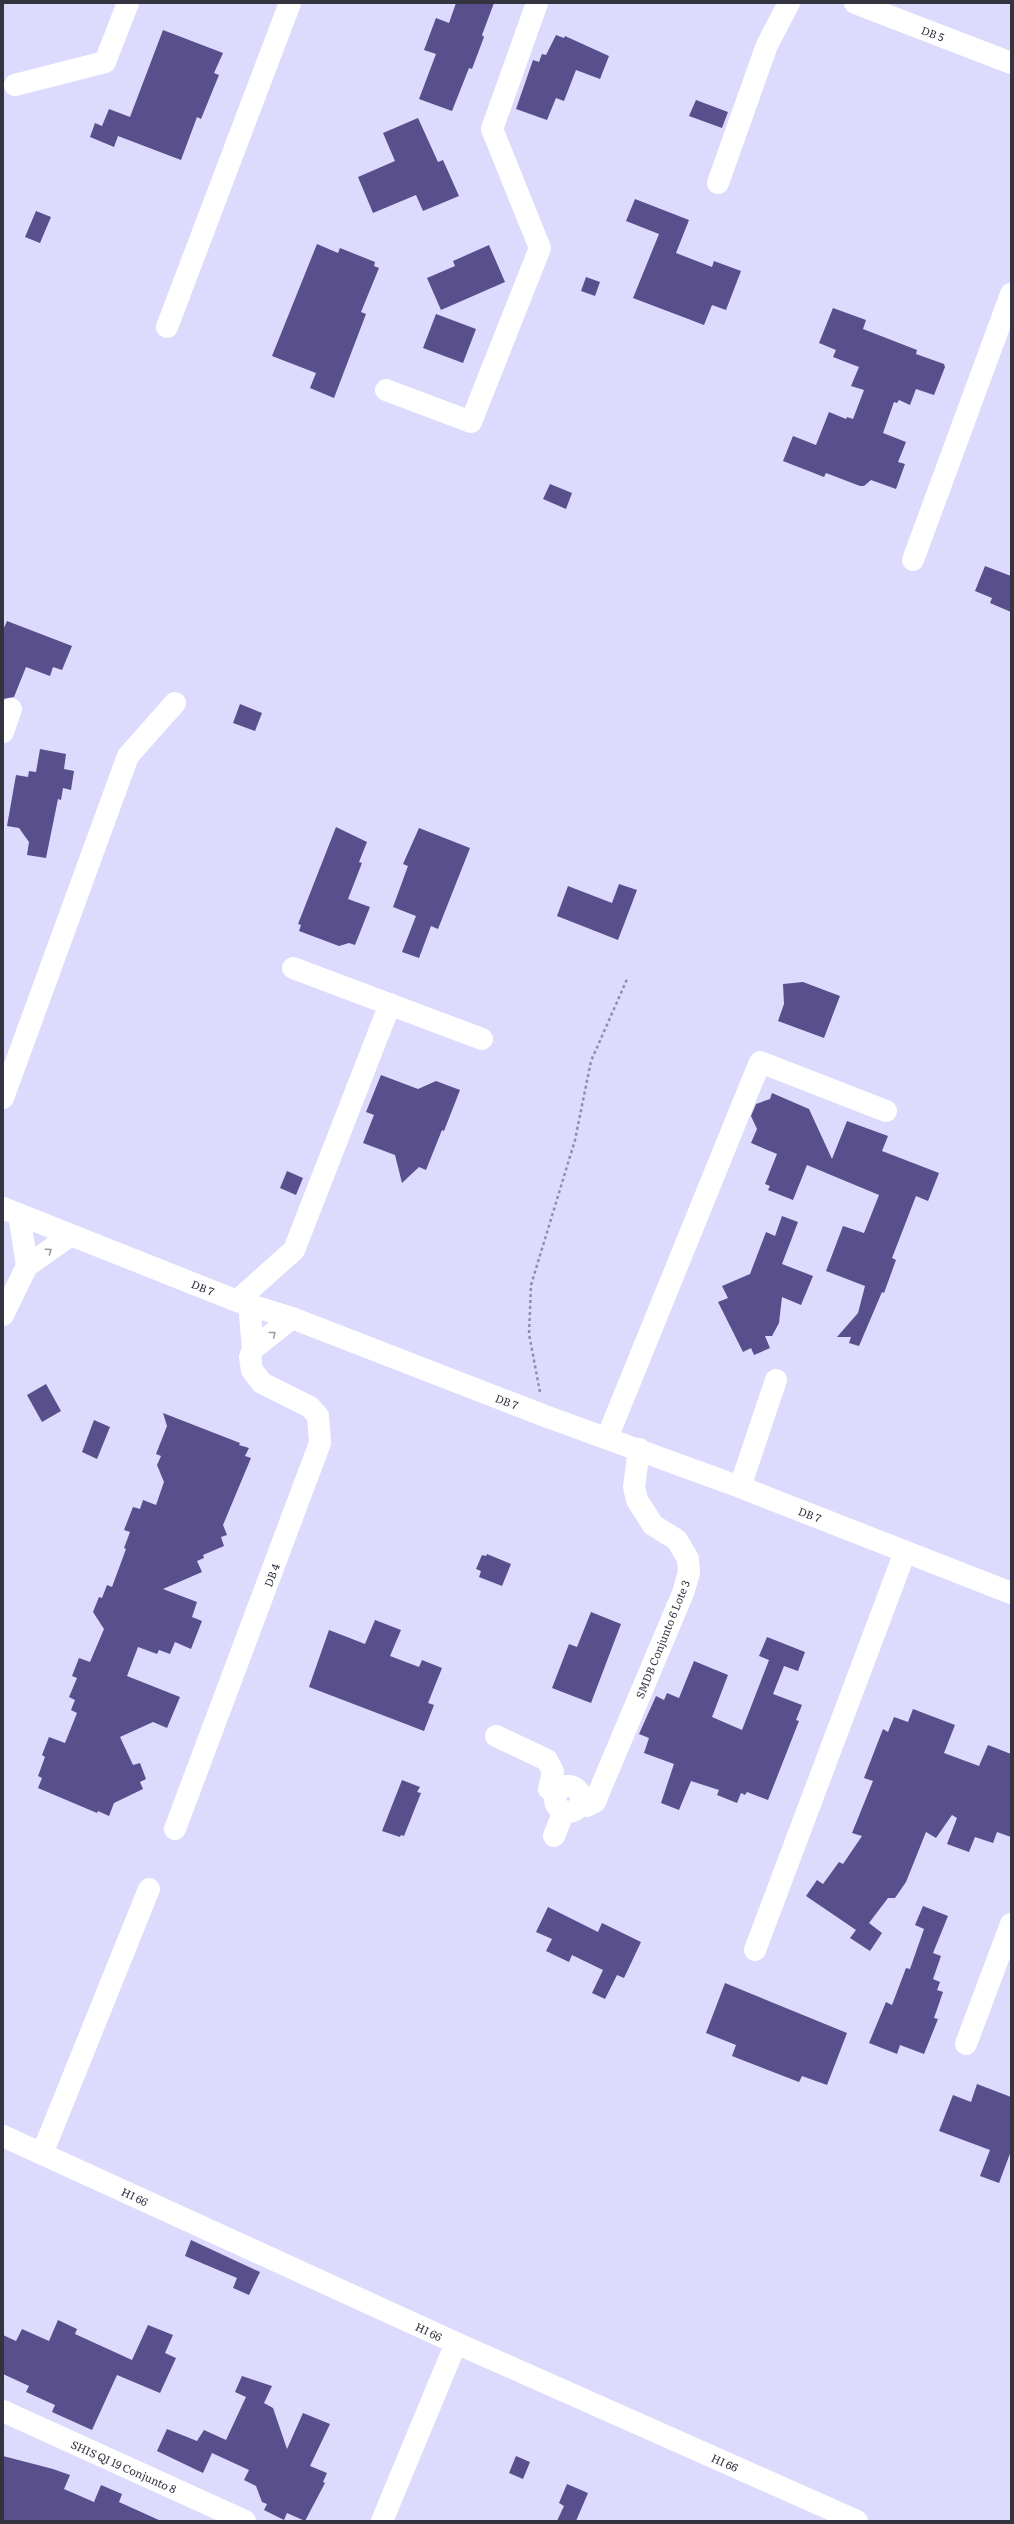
<svg xmlns="http://www.w3.org/2000/svg" width="1014" height="2524" font-family="Literata,serif">
	<style>
		.building { fill: #584f8c }
		.lines { fill: none; stroke-linecap: round; stroke-linejoin: round }
		.path { stroke: #8f8ea6; stroke-width: 2.5; stroke-dasharray: 3 3; stroke-linecap: butt }
		.minor { stroke: #fff; stroke-width: 22 }
		.oneway { stroke: #9a99a0 }
		.labels { text-anchor: middle; dominant-baseline: central; stroke-width: 4; stroke-linejoin: round; paint-order: stroke }
		.street-label { font-size: 11px; fill: #343340; stroke: #fff }
	</style>
	<rect width="100%" height="100%" fill="#dddbfd"/>
	<path class="building" d="M 456,3 L 494,3 L 482,35 L 484,37 L 472,69 L 469,68 L 452,111 L 419,99 L 436,54 L 424,50 L 436,18 L 449,23 Z
		M 163,30 L 223,53 L 214,73 L 219,75 L 201,119 L 197,117 L 181,160 L 118,136 L 114,147 L 90,137 L 95,123 L 102,126 L 109,109 L 130,117 Z
		M 556,35 L 564,38 L 565,36 L 609,56 L 600,79 L 576,70 L 564,101 L 556,98 L 547,120 L 516,109 L 533,60 L 539,62 L 542,54 L 546,55 Z
		M 696,100 L 728,112 L 722,128 L 689,116 Z
		M 418,118 L 438,162 L 443,160 L 459,196 L 423,211 L 416,195 L 373,213 L 358,177 L 395,161 L 383,133 Z
		M 635,199 L 689,220 L 676,253 L 712,267 L 714,261 L 741,271 L 726,310 L 712,305 L 704,325 L 633,298 L 659,234 L 626,221 Z
		M 36,211 L 51,217 L 40,243 L 25,237 Z
		M 317,244 L 338,253 L 340,248 L 375,262 L 374,266 L 379,268 L 361,312 L 366,314 L 334,398 L 310,388 L 316,373 L 272,356 Z
		M 489,245 L 505,282 L 441,310 L 427,278 L 455,266 L 453,261 Z
		M 586,277 L 600,282 L 595,296 L 581,291 Z
		M 833,308 L 866,320 L 863,329 L 917,350 L 916,354 L 944,364 L 945,367 L 934,395 L 916,389 L 910,405 L 899,400 L 897,403 L 894,402 L 883,433 L 906,442 L 898,462 L 905,464 L 896,489 L 871,480 L 864,486 L 860,486 L 826,473 L 824,477 L 783,461 L 793,436 L 816,445 L 829,412 L 846,419 L 847,417 L 853,419 L 864,390 L 851,386 L 859,367 L 833,357 L 836,350 L 819,343 Z
		M 436,314 L 476,329 L 463,363 L 423,348 Z
		M 550,484 L 572,493 L 566,509 L 543,499 Z
		M 985,566 L 1011,576 L 1011,612 L 990,603 L 992,598 L 975,591 Z
		M 7,621 L 72,646 L 62,670 L 53,667 L 50,676 L 26,667 L 14,697 L 3,699 L 3,630 Z
		M 240,704 L 262,713 L 255,731 L 233,723 Z
		M 40,749 L 66,754 L 64,769 L 74,771 L 71,790 L 63,788 L 61,800 L 58,799 L 46,858 L 27,855 L 29,842 L 19,828 L 7,826 L 16,775 L 28,777 L 29,771 L 36,772 Z
		M 336,827 L 367,842 L 359,862 L 362,863 L 348,899 L 370,907 L 355,945 L 349,943 L 339,946 L 299,931 L 301,925 L 298,924 Z
		M 419,828 L 470,848 L 438,929 L 431,926 L 419,958 L 402,952 L 416,916 L 393,907 L 408,866 L 403,864 Z
		M 619,884 L 637,890 L 618,940 L 557,916 L 568,886 L 612,903 Z
		M 803,982 L 840,996 L 824,1038 L 778,1021 L 784,1004 L 783,984 Z
		M 381,1075 L 418,1089 L 436,1081 L 460,1090 L 444,1131 L 442,1130 L 426,1170 L 419,1167 L 402,1183 L 395,1155 L 363,1143 L 374,1115 L 366,1112 Z
		M 772,1093 L 809,1109 L 832,1159 L 847,1121 L 888,1136 L 882,1151 L 939,1173 L 928,1201 L 916,1196 L 892,1258 L 896,1260 L 884,1293 L 882,1292 L 859,1346 L 849,1343 L 851,1337 L 837,1337 L 858,1313 L 865,1286 L 826,1271 L 843,1226 L 864,1233 L 879,1195 L 807,1165 L 793,1200 L 768,1190 L 770,1186 L 765,1184 L 777,1154 L 751,1143 L 757,1129 L 751,1116 L 756,1104 L 770,1099 Z
		M 287,1171 L 303,1178 L 296,1195 L 280,1188 Z
		M 782,1216 L 798,1222 L 782,1264 L 813,1276 L 801,1305 L 782,1297 L 779,1323 L 772,1336 L 765,1336 L 770,1348 L 754,1355 L 751,1348 L 743,1352 L 718,1302 L 728,1298 L 722,1286 L 750,1274 L 766,1232 L 775,1236 Z
		M 46,1384 L 61,1411 L 42,1422 L 27,1395 Z
		M 163,1413 L 240,1443 L 239,1445 L 249,1448 L 245,1456 L 251,1458 L 223,1525 L 227,1535 L 221,1537 L 224,1546 L 203,1555 L 204,1558 L 197,1561 L 202,1572 L 163,1589 L 197,1602 L 192,1617 L 202,1621 L 191,1649 L 175,1642 L 170,1654 L 159,1650 L 157,1654 L 138,1647 L 127,1676 L 180,1697 L 167,1728 L 153,1722 L 120,1737 L 133,1765 L 140,1763 L 146,1779 L 140,1782 L 143,1789 L 114,1803 L 109,1816 L 98,1811 L 97,1813 L 38,1788 L 42,1778 L 38,1776 L 45,1757 L 42,1755 L 49,1737 L 65,1743 L 77,1713 L 71,1710 L 75,1700 L 69,1697 L 77,1678 L 72,1676 L 79,1658 L 90,1662 L 104,1629 L 93,1612 L 99,1597 L 102,1598 L 107,1585 L 112,1587 L 126,1549 L 124,1548 L 130,1532 L 124,1530 L 133,1507 L 140,1509 L 143,1500 L 156,1505 L 164,1482 L 157,1465 L 161,1456 L 156,1454 L 167,1426 Z
		M 94,1420 L 110,1427 L 97,1459 L 82,1452 Z
		M 487,1554 L 511,1564 L 502,1586 L 479,1577 L 481,1571 L 476,1569 L 482,1555 L 486,1556 Z
		M 591,1612 L 621,1624 L 591,1703 L 552,1688 L 569,1644 L 577,1647 Z
		M 375,1620 L 401,1630 L 390,1656 L 419,1667 L 422,1660 L 442,1668 L 428,1703 L 434,1705 L 424,1731 L 309,1687 L 329,1630 L 365,1644 Z
		M 767,1637 L 805,1652 L 798,1671 L 784,1666 L 773,1694 L 802,1705 L 796,1720 L 799,1721 L 768,1800 L 747,1792 L 745,1795 L 741,1793 L 737,1803 L 717,1795 L 719,1790 L 691,1781 L 679,1810 L 661,1803 L 674,1764 L 644,1753 L 649,1738 L 639,1734 L 656,1696 L 664,1700 L 667,1693 L 679,1698 L 694,1661 L 728,1675 L 712,1717 L 742,1730 L 769,1660 L 759,1656 Z
		M 913,1709 L 955,1725 L 944,1753 L 979,1766 L 988,1745 L 1011,1754 L 1011,1837 L 997,1832 L 993,1843 L 975,1837 L 969,1852 L 947,1844 L 957,1818 L 952,1815 L 936,1838 L 926,1832 L 906,1882 L 895,1898 L 888,1898 L 869,1923 L 882,1933 L 870,1951 L 850,1938 L 856,1930 L 806,1896 L 817,1880 L 823,1884 L 839,1862 L 843,1864 L 862,1836 L 852,1833 L 873,1781 L 864,1778 L 883,1729 L 888,1732 L 894,1717 L 908,1722 Z
		M 402,1780 L 420,1787 L 417,1792 L 421,1793 L 404,1836 L 401,1835 L 400,1837 L 382,1831 Z
		M 923,1906 L 948,1916 L 933,1953 L 941,1956 L 933,1979 L 940,1982 L 937,1990 L 943,1992 L 934,2018 L 938,2019 L 924,2054 L 900,2045 L 897,2054 L 869,2043 L 886,2002 L 892,2005 L 906,1968 L 910,1969 L 924,1929 L 915,1925 Z
		M 548,1907 L 598,1932 L 602,1923 L 641,1942 L 624,1978 L 617,1975 L 605,1999 L 592,1993 L 603,1970 L 572,1955 L 569,1962 L 546,1951 L 552,1939 L 536,1932 Z
		M 725,1983 L 847,2033 L 827,2085 L 802,2076 L 799,2082 L 732,2056 L 736,2045 L 706,2033 Z
		M 977,2084 L 1011,2097 L 1011,2151 L 999,2183 L 980,2176 L 990,2150 L 939,2131 L 953,2095 L 971,2102 Z
		M 191,2240 L 260,2272 L 249,2295 L 233,2288 L 237,2278 L 185,2256 Z
		M 58,2320 L 77,2329 L 75,2334 L 132,2360 L 148,2325 L 173,2335 L 165,2353 L 176,2358 L 160,2393 L 117,2375 L 92,2430 L 52,2412 L 55,2405 L 26,2392 L 29,2386 L 3,2374 L 3,2335 L 16,2341 L 22,2329 L 49,2341 Z
		M 242,2376 L 272,2386 L 264,2403 L 273,2408 L 287,2449 L 303,2413 L 330,2424 L 310,2466 L 327,2473 L 323,2482 L 325,2483 L 305,2521 L 287,2513 L 284,2520 L 264,2510 L 267,2504 L 262,2502 L 256,2486 L 244,2480 L 249,2470 L 212,2453 L 203,2473 L 157,2451 L 167,2429 L 197,2441 L 204,2430 L 226,2440 L 246,2397 L 235,2392 Z
		M 3,2456 L 53,2469 L 70,2475 L 64,2489 L 94,2502 L 101,2485 L 122,2494 L 119,2502 L 161,2521 L 3,2521 Z
		M 516,2456 L 530,2462 L 523,2479 L 509,2473 Z
		M 567,2484 L 588,2493 L 576,2521 L 557,2521 L 564,2506 L 559,2503 Z"/>
	<g class="lines">
		<path class="path" d="M 540,1392 L 529,1334 L 531,1285 L 575,1140 L 591,1061 L 628,977"/>
		<path class="minor" d="M 855,3 L 1011,63
			M 15,85 L 105,62 L 128,3
			M 718,183 L 767,45 L 789,3
			M 167,327 L 290,3
			M 386,390 L 471,422 L 540,248 L 492,129 L 537,3
			M 913,560 L 1011,294
			M 3,732 L 11,709
			M 293,968 L 482,1039
			M 3,1098 L 128,756 L 175,703
			M 3,1208 L 237,1301 L 292,1318 L 545,1416 L 740,1487 L 1011,1593
			M 19,1214 L 27,1266
			M 237,1301 L 294,1250 L 390,1004
			M 3,1315 L 27,1266 L 71,1235
			M 253,1349 L 292,1318
			M 607,1438 L 760,1062 L 886,1111
			M 740,1487 L 776,1380
			M 496,1736 L 547,1760 L 553,1772 L 549,1789 L 557,1794
			M555 1799a13 13 0 1 1 26 0a13 13 0 1 1-26 0Z
			M 580,1803 L 587,1806 L 595,1802 L 599,1792 L 683,1593 L 689,1573 L 688,1559 L 677,1540 L 653,1525 L 637,1500 L 634,1487 L 639,1449
			M 175,1829 L 320,1443 L 318,1416 L 310,1407 L 262,1383 L 252,1370 L 250,1357 L 253,1349 L 249,1304
			M 554,1836 L 564,1811
			M 755,1950 L 905,1552
			M 966,2044 L 1011,1924
			M 3,2136 L 456,2343 L 857,2521
			M 42,2154 L 149,1889
			M 3,2411 L 245,2521
			M 382,2521 L 456,2343"/>
	</g>
	<defs><path id="oneway-chevron" d="M-2-3.5L2.5 0L-2 3.5" fill="none" stroke-width="1.6" stroke-linecap="round" stroke-linejoin="round"/></defs>
	<g class="oneway">
		<use href="#oneway-chevron" transform="translate(49 1251) rotate(-35)"/>
		<use href="#oneway-chevron" transform="translate(273 1334) rotate(-39)"/>
	</g>
	<g class="labels">
		<g class="street-label">
			<text transform="translate(933 33) rotate(21)">DB 5</text>
			<text transform="translate(203 1287) rotate(22)">DB 7</text>
			<text transform="translate(507 1401) rotate(21)">DB 7</text>
			<text transform="translate(810 1514) rotate(21)">DB 7</text>
			<text transform="translate(271 1575) rotate(-69)">DB 4</text>
			<text transform="translate(662 1639) rotate(-68)">SMDB Conjunto 6 Lote 3</text>
			<text transform="translate(135 2196) rotate(25)">HI 66</text>
			<text transform="translate(429 2331) rotate(25)">HI 66</text>
			<text transform="translate(725 2462) rotate(24)">HI 66</text>
			<text transform="translate(124 2466) rotate(24)">SHIS QI 19 Conjunto 8</text>
		</g>
	</g>
	<rect width="1014" height="2524" fill="none" stroke="#343340" stroke-width="8"/>
</svg>
